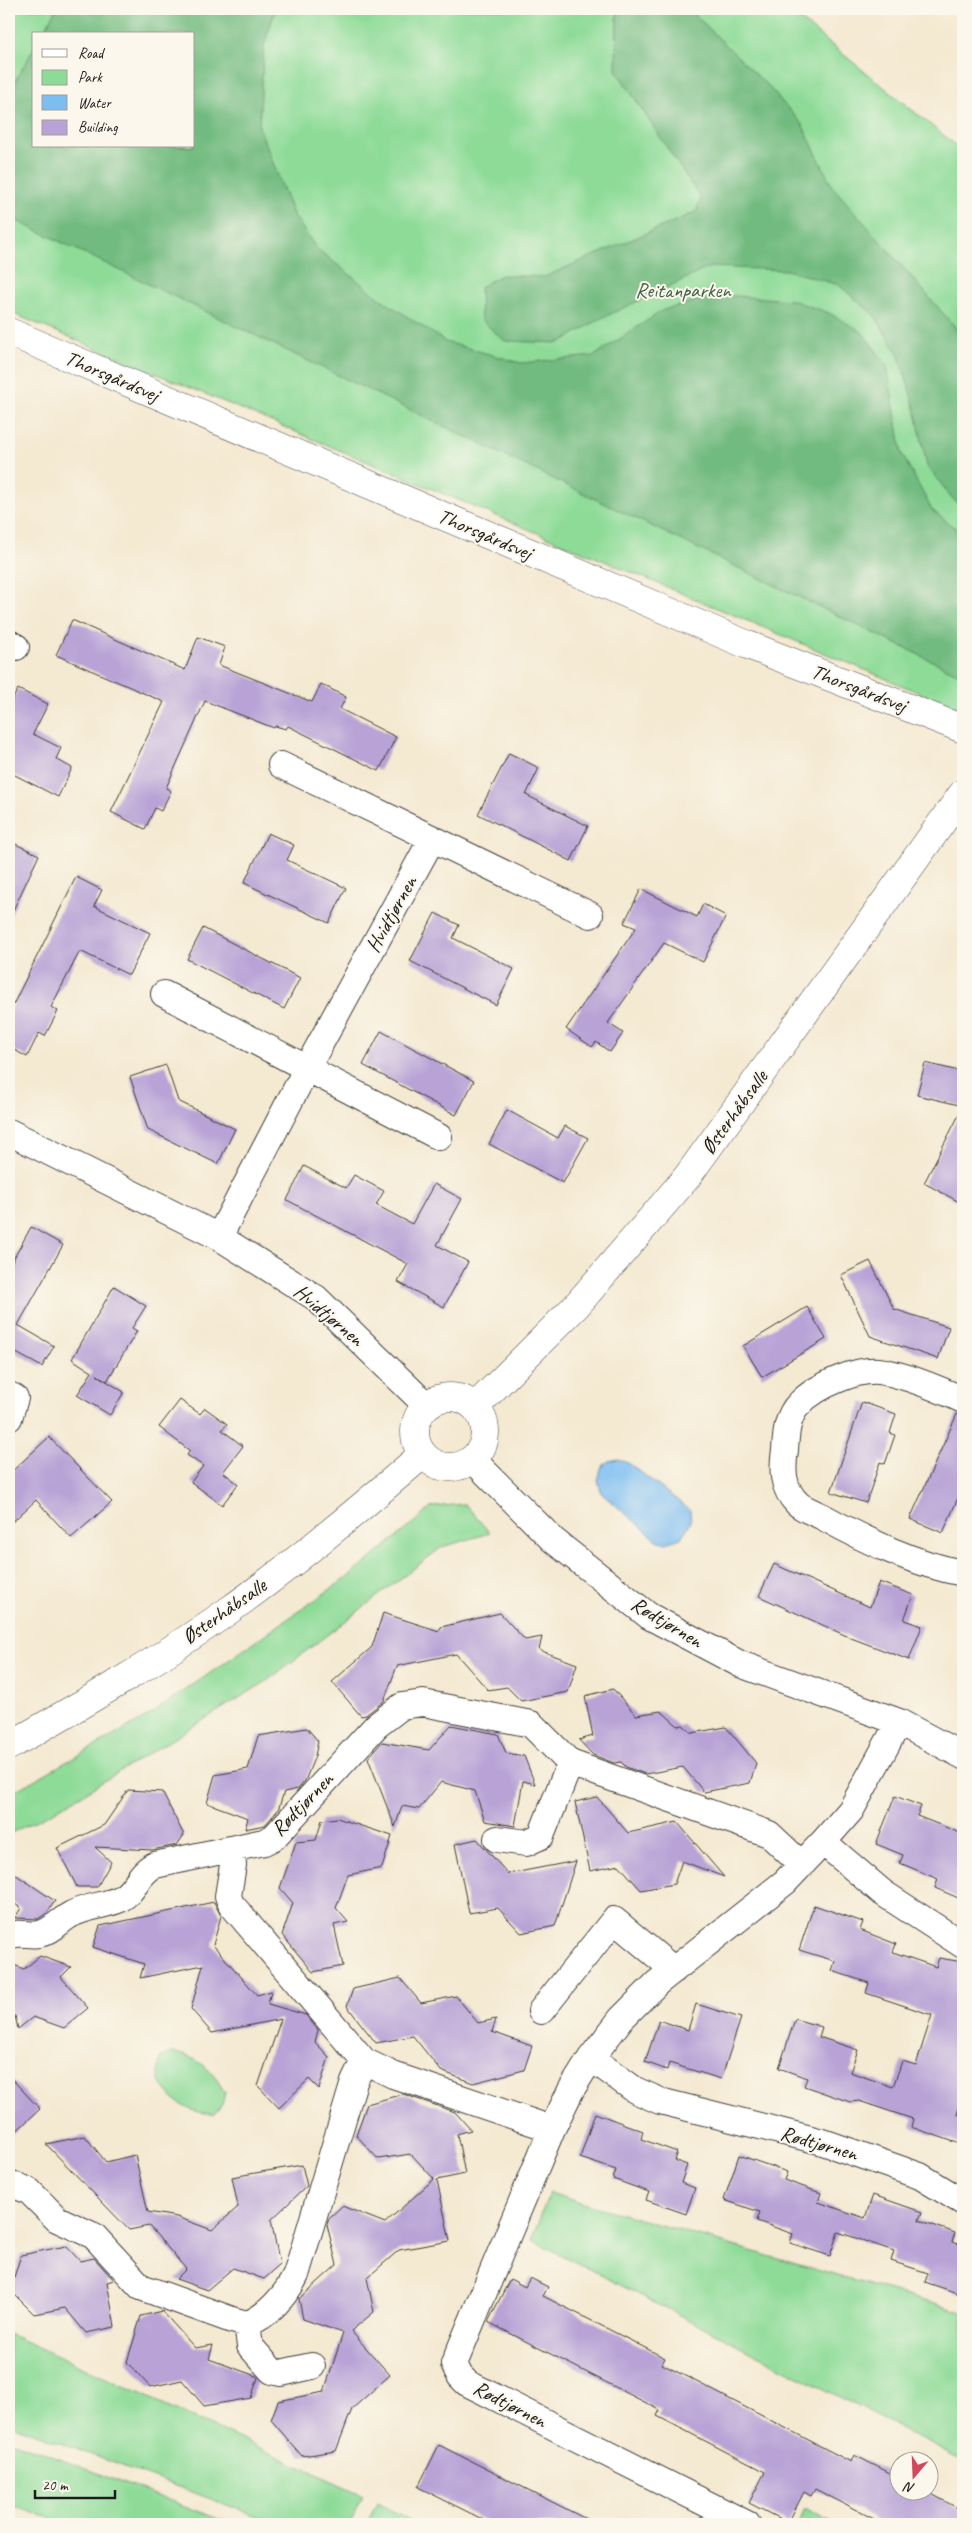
<svg xmlns="http://www.w3.org/2000/svg" width="972" height="2533" font-family="Caveat,sans-serif">
	<style>
		.green { fill: #8edb98; stroke: #557c5a; fill-rule: evenodd }
		.forest { fill: #72bb80; stroke: #476c4e }
		.water { fill: #7dbdf2; stroke: #4c6c87 }
		.building { fill: #b8a2d6 }
		.lines { fill: none; stroke-linecap: round; stroke-linejoin: round }
		.minor-casing { stroke: #3c3b37; stroke-width: 28 }
		.tertiary-casing { stroke: #3c3b37; stroke-width: 29 }
		.minor { stroke: #fff; stroke-width: 26 }
		.tertiary { stroke: #fff; stroke-width: 28 }
		.labels { text-anchor: middle; dominant-baseline: central; stroke-width: 4; stroke-linejoin: round; paint-order: stroke }
		.park-label { font-size: 21px; fill: #445f47; stroke: #fbf7ec }
		.street-label { font-size: 21px; fill: #1c1c1c; stroke: #fbf7ec }
	</style>
	<rect width="100%" height="100%" fill="#fbf7ec"/>
	<filter id="ink" filterUnits="userSpaceOnUse"><feTurbulence type="fractalNoise" baseFrequency=".02" numOctaves="2"/><feDisplacementMap in="SourceGraphic" scale="10" xChannelSelector="R" yChannelSelector="G"/><feConvolveMatrix kernelMatrix="1 2 1 2 8 2 1 2 1" color-interpolation-filters="sRGB"/></filter>
	<filter id="wash" filterUnits="userSpaceOnUse"><feTurbulence type="fractalNoise" baseFrequency=".0096" numOctaves="4" result="noise"/><feDisplacementMap in="SourceGraphic" scale="20" xChannelSelector="R" yChannelSelector="G"/><feGaussianBlur stdDeviation="1.12" result="paint"/><feColorMatrix in="noise" values="0 0 0 0 0 0 0 0 0 0 0 0 0 0 0 0 0 1.4 0 .05"/><feComposite in="paint" operator="in"/></filter>
	<g filter="url(#wash)">
		<rect width="100%" height="100%" fill="#f4e9d1"/>
		<path class="green" d="M 10,9 L 787,9 L 963,151 L 963,711 L 9,312 ZM 34,34 L 194,34 L 194,146 L 34,146 Z
			M 465,1504 L 490,1533 L 442,1547 L 267,1681 L 55,1811 L 9,1834 L 9,1794 L 147,1717 L 355,1572 L 432,1507 Z
			M 172,2053 C 199,2056 212,2070 225,2093 L 222,2105 L 214,2114 C 185,2115 149,2089 161,2057 Z
			M 549,2193 L 963,2312 L 963,2460 L 532,2240 Z
			M 9,2334 L 363,2495 L 350,2524 L 278,2524 L 9,2424 Z
			M 9,2440 L 224,2521 L 232,2524 L 69,2524 L 9,2505 Z
			M 377,2503 L 418,2524 L 367,2524 Z
			M 807,2509 L 836,2524 L 798,2524 L 803,2510 Z"/>
		<path class="forest" d="M 56,9 L 276,9 L 264,45 L 259,127 L 293,214 L 316,248 L 381,299 L 446,342 L 521,363 L 594,356 L 663,310 L 721,295 L 792,300 L 829,313 L 861,331 L 887,365 L 902,454 L 932,510 L 963,534 L 963,676 L 9,217 L 9,92 L 34,48 L 34,146 L 194,146 L 194,34 L 42,34 Z
			M 617,9 L 689,9 L 768,86 L 802,124 L 832,186 L 963,336 L 963,508 L 953,499 L 927,466 L 915,408 L 899,355 L 875,316 L 839,285 L 787,270 L 710,267 L 602,318 L 559,343 L 505,341 L 481,320 L 480,287 L 501,275 L 544,277 L 696,212 L 701,199 L 616,70 Z"/>
		<path class="water" d="M 618,1459 L 630,1464 L 690,1510 L 691,1522 L 681,1538 L 666,1543 L 657,1540 L 602,1494 L 598,1481 L 601,1468 L 608,1461 Z"/>
		<g id="blocks">
			<path class="building" d="M 72,620 L 185,670 L 198,637 L 225,647 L 219,665 L 312,702 L 321,684 L 346,697 L 340,709 L 396,737 L 379,771 L 288,726 L 286,729 L 275,726 L 274,728 L 205,701 L 166,788 L 171,791 L 161,811 L 155,808 L 145,829 L 111,812 L 164,702 L 56,655 Z
				M 18,689 L 48,704 L 33,734 L 61,748 L 56,759 L 72,768 L 58,797 L 9,772 L 9,706 Z
				M 509,753 L 539,768 L 526,795 L 588,826 L 571,861 L 478,814 Z
				M 268,833 L 294,845 L 287,860 L 346,888 L 329,923 L 244,883 Z
				M 9,841 L 39,855 L 9,919 Z
				M 76,877 L 102,890 L 94,906 L 150,933 L 129,975 L 80,951 L 51,1007 L 58,1011 L 45,1036 L 39,1033 L 27,1057 L 9,1047 L 9,1013 Z
				M 641,889 L 697,917 L 703,904 L 726,916 L 703,962 L 664,943 L 608,1023 L 623,1033 L 610,1052 L 596,1042 L 592,1047 L 566,1029 L 636,928 L 624,923 Z
				M 435,913 L 459,925 L 453,938 L 514,969 L 496,1005 L 410,961 Z
				M 203,928 L 300,978 L 284,1009 L 187,959 Z
				M 381,1031 L 474,1081 L 456,1115 L 363,1065 Z
				M 925,1063 L 963,1072 L 963,1106 L 917,1095 Z
				M 166,1065 L 178,1101 L 235,1129 L 218,1164 L 148,1130 L 130,1077 Z
				M 963,1107 L 963,1204 L 924,1183 Z
				M 507,1110 L 558,1138 L 565,1126 L 588,1138 L 563,1183 L 489,1144 Z
				M 304,1166 L 346,1188 L 354,1175 L 384,1191 L 376,1205 L 412,1224 L 434,1184 L 462,1199 L 437,1245 L 468,1262 L 444,1307 L 398,1282 L 408,1264 L 287,1200 Z
				M 31,1227 L 63,1245 L 18,1325 L 54,1346 L 42,1367 L 9,1349 L 9,1267 Z
				M 870,1261 L 894,1309 L 949,1327 L 938,1359 L 870,1336 L 841,1275 Z
				M 114,1286 L 146,1306 L 132,1328 L 137,1331 L 107,1381 L 97,1375 L 124,1392 L 110,1415 L 77,1395 L 92,1372 L 72,1359 Z
				M 807,1307 L 826,1339 L 762,1377 L 743,1346 Z
				M 180,1400 L 200,1414 L 205,1408 L 227,1424 L 222,1430 L 243,1446 L 223,1472 L 238,1484 L 222,1505 L 191,1482 L 203,1466 L 187,1455 L 190,1451 L 159,1427 Z
				M 862,1402 L 896,1414 L 890,1433 L 895,1435 L 885,1464 L 880,1462 L 866,1503 L 831,1492 Z
				M 957,1414 L 963,1415 L 963,1486 L 943,1533 L 910,1519 Z
				M 49,1437 L 112,1502 L 71,1538 L 36,1500 L 9,1525 L 9,1474 Z
				M 774,1564 L 870,1607 L 879,1582 L 913,1595 L 904,1620 L 922,1626 L 909,1660 L 851,1638 L 759,1596 Z
				M 383,1613 L 439,1631 L 441,1627 L 500,1613 L 525,1640 L 542,1637 L 539,1650 L 577,1664 L 568,1692 L 521,1701 L 507,1687 L 488,1690 L 456,1654 L 397,1666 L 384,1701 L 366,1715 L 361,1716 L 332,1682 L 372,1647 Z
				M 613,1689 L 636,1715 L 661,1711 L 678,1726 L 683,1725 L 692,1733 L 726,1727 L 756,1763 L 750,1783 L 704,1792 L 683,1767 L 645,1774 L 626,1767 L 621,1762 L 614,1763 L 593,1755 L 579,1740 L 593,1736 L 585,1696 Z
				M 451,1725 L 498,1734 L 506,1753 L 524,1756 L 535,1784 L 523,1781 L 515,1826 L 485,1821 L 475,1791 L 441,1782 L 419,1809 L 402,1806 L 395,1827 L 368,1758 L 382,1742 L 429,1750 Z
				M 307,1728 L 318,1741 L 315,1756 L 305,1781 L 298,1789 L 284,1792 L 278,1810 L 265,1825 L 245,1829 L 248,1818 L 207,1803 L 215,1775 L 248,1769 L 258,1736 Z
				M 128,1790 L 162,1792 L 184,1835 L 177,1845 L 152,1850 L 95,1847 L 111,1862 L 97,1887 L 77,1887 L 57,1848 L 104,1825 Z
				M 895,1796 L 921,1806 L 917,1816 L 963,1834 L 963,1900 L 935,1888 L 938,1879 L 900,1863 L 903,1855 L 876,1844 Z
				M 597,1797 L 628,1833 L 677,1822 L 724,1877 L 682,1861 L 674,1884 L 641,1890 L 619,1865 L 590,1871 L 575,1802 Z
				M 337,1818 L 392,1836 L 382,1868 L 348,1875 L 336,1908 L 348,1922 L 334,1925 L 343,1966 L 313,1972 L 282,1935 L 293,1903 L 280,1888 L 296,1842 L 316,1840 L 322,1820 Z
				M 477,1839 L 508,1874 L 576,1861 L 555,1926 L 521,1933 L 498,1908 L 469,1913 L 455,1844 Z
				M 9,1870 L 55,1901 L 47,1913 L 38,1919 L 15,1918 L 21,1908 L 9,1900 Z
				M 214,1902 L 221,1916 L 213,1945 L 257,1995 L 271,1991 L 268,2004 L 306,2015 L 318,2030 L 315,2042 L 329,2057 L 319,2089 L 309,2079 L 279,2108 L 258,2086 L 281,2019 L 212,2033 L 191,2009 L 203,1965 L 140,1978 L 144,1964 L 93,1947 L 100,1926 Z
				M 814,1905 L 863,1922 L 860,1930 L 896,1944 L 893,1952 L 936,1967 L 939,1958 L 963,1962 L 963,2096 L 957,2114 L 963,2117 L 963,2145 L 911,2127 L 913,2119 L 859,2101 L 850,2102 L 804,2086 L 807,2078 L 779,2068 L 795,2019 L 822,2027 L 819,2037 L 858,2050 L 850,2072 L 893,2087 L 902,2061 L 916,2065 L 932,2015 L 866,1993 L 869,1983 L 832,1971 L 835,1961 L 799,1950 Z
				M 40,1956 L 71,1967 L 61,1977 L 88,2008 L 64,2028 L 33,2017 L 18,2029 L 15,2016 L 9,2017 L 9,1963 L 24,1969 Z
				M 400,1978 L 421,2003 L 456,1996 L 478,2023 L 496,2019 L 492,2032 L 532,2046 L 524,2070 L 473,2083 L 441,2071 L 413,2036 L 376,2043 L 347,2006 L 353,1989 Z
				M 696,2004 L 741,2018 L 721,2079 L 669,2063 L 667,2070 L 645,2062 L 659,2020 L 688,2030 Z
				M 9,2076 L 40,2109 L 9,2138 Z
				M 403,2094 L 455,2112 L 471,2130 L 457,2134 L 465,2174 L 437,2180 L 450,2241 L 399,2250 L 367,2278 L 374,2312 L 351,2331 L 390,2375 L 352,2409 L 336,2451 L 302,2456 L 271,2420 L 278,2401 L 324,2392 L 343,2333 L 303,2319 L 299,2299 L 337,2265 L 327,2225 L 329,2218 L 342,2206 L 385,2223 L 434,2179 L 411,2154 L 378,2159 L 356,2135 L 367,2104 Z
				M 595,2113 L 643,2131 L 641,2139 L 677,2152 L 674,2160 L 687,2165 L 681,2183 L 695,2188 L 686,2214 L 646,2200 L 649,2192 L 613,2179 L 616,2170 L 580,2158 Z
				M 85,2136 L 106,2162 L 135,2155 L 148,2212 L 177,2217 L 212,2230 L 238,2207 L 232,2177 L 302,2165 L 307,2186 L 271,2220 L 280,2265 L 264,2279 L 233,2268 L 207,2290 L 176,2279 L 186,2269 L 149,2226 L 129,2230 L 46,2144 Z
				M 739,2155 L 787,2172 L 784,2180 L 821,2193 L 818,2202 L 865,2218 L 873,2195 L 922,2212 L 919,2220 L 955,2233 L 952,2242 L 963,2245 L 963,2295 L 925,2282 L 928,2273 L 891,2261 L 894,2251 L 838,2232 L 830,2256 L 790,2243 L 793,2234 L 757,2221 L 760,2212 L 724,2200 Z
				M 66,2246 L 80,2261 L 94,2258 L 114,2280 L 107,2282 L 115,2327 L 86,2333 L 65,2308 L 34,2314 L 10,2290 L 21,2255 Z
				M 530,2278 L 548,2287 L 543,2296 L 665,2358 L 662,2364 L 851,2462 L 854,2455 L 900,2478 L 900,2490 L 924,2490 L 963,2511 L 963,2524 L 884,2524 L 815,2489 L 811,2496 L 804,2492 L 788,2523 L 749,2503 L 765,2472 L 657,2416 L 660,2410 L 488,2322 L 510,2279 L 525,2287 Z
				M 162,2311 L 195,2348 L 213,2345 L 209,2359 L 256,2376 L 258,2378 L 251,2398 L 204,2406 L 182,2380 L 150,2387 L 127,2362 L 141,2316 Z
				M 439,2445 L 596,2524 L 492,2524 L 418,2487 Z"/>
		</g>
	</g>
	<g filter="url(#ink)">
		<use href="#blocks" fill-opacity="0" stroke="#3c3b37" stroke-width="1"/>
		<g class="lines">
			<defs>
				<path id="minor" d="M 9,643 L 16,647
					M 281,765 L 590,915
					M 164,994 L 439,1137
					M 9,1132 L 219,1237 L 316,1298 L 427,1406
					M 219,1237 L 307,1068 L 432,839
					M 9,1395 L 15,1398 L 9,1418
					M 963,1400 C 939,1389 911,1377 885,1372 C 860,1366 816,1386 799,1404 C 787,1416 786,1434 785,1450 C 782,1469 782,1488 797,1503 C 803,1509 815,1513 823,1517 C 867,1541 914,1564 963,1573
					M 473,1460 L 553,1540 L 649,1616 L 740,1664 L 899,1722 L 963,1756
					M 497,1839 L 526,1843 L 541,1836 L 570,1763
					M 823,1842 L 883,1893 L 963,1945
					M 231,1849 L 233,1865 L 228,1896 L 231,1904 L 364,2061 L 393,2075 L 552,2129
					M 9,1936 C 19,1931 29,1936 39,1934 C 52,1932 61,1919 72,1914 C 87,1906 105,1906 120,1899 C 136,1891 138,1872 155,1865 L 264,1842 L 274,1837 L 376,1726 L 402,1706 L 423,1703 L 531,1724 L 570,1763 L 769,1834 L 802,1865
					M 541,2011 L 614,1920 L 674,1970
					M 591,2058 L 635,2090 L 660,2101 L 823,2142 L 920,2176 L 963,2202
					M 9,2183 L 29,2191 L 57,2219 L 94,2236 L 141,2287 L 232,2320 L 247,2324 C 267,2317 287,2294 296,2275 L 354,2082 L 364,2061
					M 247,2324 L 250,2346 L 272,2371 L 281,2373 L 312,2366
					M 747,2524 L 467,2383 L 460,2376 L 454,2364 L 552,2129 L 571,2090 L 591,2058 L 621,2019 L 657,1983 L 785,1882 L 823,1842 L 851,1810 L 899,1722"/>
				<path id="tertiary" d="M 9,332 L 748,645 L 963,729
					M415 1432a35 35 0 1 1 70 0a35 35 0 1 1-70 0Z
					M 475,1407 L 576,1306 L 687,1177 L 963,793
					M 9,1746 C 83,1704 158,1661 228,1611 C 296,1563 360,1509 423,1454"/>
			</defs>
			<use href="#minor" class="minor-casing"/>
			<use href="#tertiary" class="tertiary-casing"/>
			<use href="#minor" class="minor"/>
			<use href="#tertiary" class="tertiary"/>
		</g>
	</g>
	<g class="labels">
		<g class="park-label">
			<text x="683" y="290">Reitanparken</text>
		</g>
		<g class="street-label">
			<text transform="translate(112 376) rotate(23)">Thorsgårdsvej</text>
			<text transform="translate(485 534) rotate(23)">Thorsgårdsvej</text>
			<text transform="translate(859 688) rotate(21)">Thorsgårdsvej</text>
			<text transform="translate(391 914) rotate(-61)">Hvidtjørnen</text>
			<text transform="translate(734 1112) rotate(-54)">Østerhåbsalle</text>
			<text transform="translate(329 1315) rotate(40)">Hvidtjørnen</text>
			<text transform="translate(224 1611) rotate(-35)">Østerhåbsalle</text>
			<text transform="translate(667 1622) rotate(31)">Rødtjørnen</text>
			<text transform="translate(302 1804) rotate(-46)">Rødtjørnen</text>
			<text transform="translate(819 2143) rotate(16)">Rødtjørnen</text>
			<text transform="translate(510 2404) rotate(27)">Rødtjørnen</text>
		</g>
	</g>
	<rect width="972" height="2533" fill="none" stroke="#fbf7ec" stroke-width="30"/>
	<rect x="32" y="32" width="162" height="115" fill="#fbf7ec" stroke="#a29f99"/>
	<rect x="42" y="49" width="25" height="8" fill="#ffffff" stroke="#a29f99"/>
	<text x="78" y="58" font-size="15" fill="#1c1c1c">Road</text>
	<rect x="42" y="70" width="25" height="15" fill="#8edb98" stroke="#a29f99"/>
	<text x="78" y="82" font-size="15" fill="#1c1c1c">Park</text>
	<rect x="42" y="95" width="25" height="15" fill="#7dbdf2" stroke="#a29f99"/>
	<text x="78" y="108" font-size="15" fill="#1c1c1c">Water</text>
	<rect x="42" y="120" width="25" height="15" fill="#b8a2d6" stroke="#a29f99"/>
	<text x="78" y="132" font-size="15" fill="#1c1c1c">Building</text>
	<g transform="translate(914 2476) rotate(199)"><circle r="24" fill="#fbf7ec" stroke="#a29f99"/>
	<path d="M0-4L9 19L0 12L-9 19Z" fill="#d1495b"/>
	<text y="-8" font-size="14" font-weight="bold" text-anchor="middle" fill="#1c1c1c">N</text>
	</g>
	<path d="M35 2490v8h80v-8" fill="none" stroke="#1c1c1c" stroke-width="2.5"/>
	<text x="42" y="2490" font-size="15" fill="#1c1c1c" stroke="#fbf7ec" stroke-width="4" paint-order="stroke">20 m</text>
</svg>
